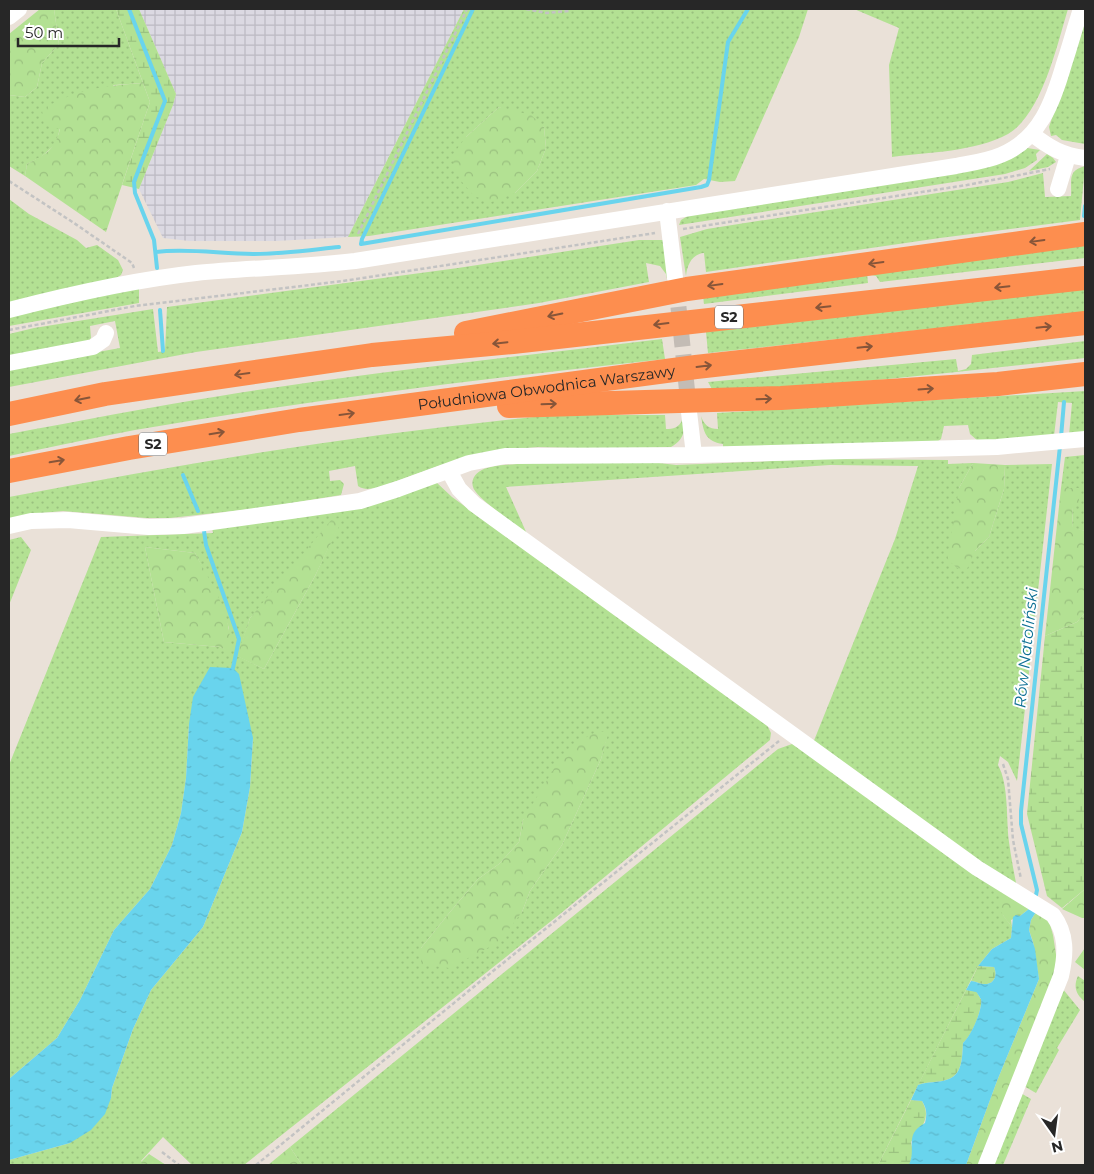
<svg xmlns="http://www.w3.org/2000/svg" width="1094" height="1174" font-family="Montserrat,sans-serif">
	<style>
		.industrial { fill: url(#industrial-grid) }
		.grass { fill: url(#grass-dots); fill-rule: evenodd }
		.forest { fill: url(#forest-crowns) }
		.wetland { fill: url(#wetland-marsh) }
		.water { fill: url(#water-ripples) }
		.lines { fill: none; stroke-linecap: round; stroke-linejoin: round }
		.stream { stroke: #69d4ed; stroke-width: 4 }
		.minor-tunnel { stroke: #c3bcb5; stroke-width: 16; stroke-dasharray: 16 8; stroke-linecap: butt }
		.path { stroke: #c3c3c3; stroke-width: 2.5; stroke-dasharray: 4 2.5; stroke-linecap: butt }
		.minor { stroke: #fff; stroke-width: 16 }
		.highway { stroke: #fd8e4f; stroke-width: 24 }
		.oneway { stroke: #875539 }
		.labels { text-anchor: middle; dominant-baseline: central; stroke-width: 4; stroke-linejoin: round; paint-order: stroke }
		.shield { fill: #fff; stroke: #686868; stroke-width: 1 }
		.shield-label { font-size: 14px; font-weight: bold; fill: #272727 }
		.street-label { font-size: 15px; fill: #272727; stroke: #fff }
		.water-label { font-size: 16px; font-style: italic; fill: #0d7094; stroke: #fff }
	</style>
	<defs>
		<pattern id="industrial-grid" width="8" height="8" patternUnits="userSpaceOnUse" patternTransform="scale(1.25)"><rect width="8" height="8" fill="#dbd9e2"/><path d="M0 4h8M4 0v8" fill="none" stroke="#bcbac2"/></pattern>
		<pattern id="grass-dots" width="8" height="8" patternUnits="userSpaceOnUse" patternTransform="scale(1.25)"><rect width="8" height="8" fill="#b3e193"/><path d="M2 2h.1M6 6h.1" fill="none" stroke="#9ac17f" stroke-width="1.8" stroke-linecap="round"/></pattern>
		<pattern id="forest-crowns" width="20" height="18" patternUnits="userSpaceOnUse" patternTransform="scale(1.25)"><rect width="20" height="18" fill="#b3e193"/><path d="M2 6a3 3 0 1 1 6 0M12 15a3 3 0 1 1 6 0" fill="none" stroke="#9ac17f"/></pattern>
		<pattern id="wetland-marsh" width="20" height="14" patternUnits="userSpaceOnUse" patternTransform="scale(1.25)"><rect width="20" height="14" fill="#b3e193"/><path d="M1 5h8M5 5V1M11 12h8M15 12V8" fill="none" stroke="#9ac17f"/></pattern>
		<pattern id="water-ripples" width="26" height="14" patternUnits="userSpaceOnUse" patternTransform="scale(1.25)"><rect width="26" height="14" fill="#69d4ed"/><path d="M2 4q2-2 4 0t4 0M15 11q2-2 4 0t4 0" fill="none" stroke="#5bb6cb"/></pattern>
	</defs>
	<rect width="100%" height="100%" fill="#eae1d8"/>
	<path class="industrial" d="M 139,9 L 464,9 L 348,237 L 276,241 L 189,241 L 163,238 L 139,189 L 173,105 L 176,94 Z"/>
	<path class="grass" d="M 54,9 L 116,9 L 143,83 L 114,85 L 60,128 L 56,144 L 41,157 L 27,164 L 25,176 L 9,166 L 9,95 L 25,97 L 37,87 L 42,63 L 59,44 Z
		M 464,9 L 808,9 L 799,37 L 735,181 L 720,182 L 704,179 L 696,185 L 369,236 L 348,237 ZM 499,107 L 544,127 L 546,148 L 537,171 L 515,193 L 466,137 Z
		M 854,9 L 1068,9 C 1057,45 1042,114 1008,134 C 974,152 930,152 892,157 L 889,65 L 899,28 Z
		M 1085,19 L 1085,144 L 1062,140 L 1056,135 L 1051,136 L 1049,127 Z
		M 1027,148 L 1040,150 L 1036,154 L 1037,160 L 1025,168 L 1005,174 L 679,225 L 681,220 L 691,214 Z
		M 1047,154 L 1053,158 L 1056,162 L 1048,167 L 1029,171 Z
		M 1085,166 L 1080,220 L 940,238 L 706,272 L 704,253 C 692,254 687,265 686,276 L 680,237 L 707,229 L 1008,182 L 1043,173 L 1045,197 L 1071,196 C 1072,180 1067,171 1085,166 Z
		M 9,199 L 29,214 L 77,240 L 86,248 L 97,245 L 118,260 L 123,270 L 121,275 L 116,278 L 9,303 Z
		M 639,240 L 664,240 L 669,279 L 667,279 L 666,274 L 660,266 L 646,263 L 649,282 L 539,303 L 196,352 L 9,387 L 9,368 L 120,348 L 115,321 L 90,326 L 91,338 L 87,343 L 9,360 L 9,334 L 34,328 L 153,309 L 158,352 L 165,351 L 167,307 L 458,268 Z
		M 1085,242 L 1085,258 L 880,282 L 876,276 L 867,274 L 868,283 L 704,304 L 703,296 Z
		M 139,287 L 139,303 L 9,326 L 9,317 Z
		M 1085,289 L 1085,312 L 708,353 L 706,332 Z
		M 662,339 L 665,359 C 488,378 310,400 135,430 C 92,438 51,447 9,456 L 9,434 C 79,421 150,407 220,396 C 367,372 515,357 662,339 Z
		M 1085,341 L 1085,358 C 961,371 837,387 713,391 L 708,382 L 956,359 L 958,371 L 966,369 L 971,364 L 972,355 Z
		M 1085,391 L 1085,433 L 1069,435 L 1072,403 L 1058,402 L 1054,436 L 978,441 L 970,434 L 968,425 L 944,426 L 941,439 L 934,444 L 723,448 L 723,444 C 705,441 704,433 701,416 C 704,425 709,429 718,429 L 717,413 Z
		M 555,415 L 665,415 L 666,429 C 673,429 679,428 682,420 C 687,431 682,441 671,447 L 625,449 L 538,447 L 514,449 L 444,464 L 377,488 C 369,489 364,490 358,486 L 355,466 L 329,471 L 330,481 L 340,480 L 344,484 L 341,495 L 261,508 L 170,518 L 146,518 L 63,511 L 31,514 L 9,519 L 9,497 C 189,462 372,432 555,415 Z
		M 1085,455 L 1085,531 L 1072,528 L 1073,507 L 1061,488 L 1065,457 Z
		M 822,459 L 948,460 L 948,464 L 973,463 L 959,488 L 975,551 L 989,537 L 1004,489 L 1005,465 L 1052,464 L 1017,781 L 1008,762 L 1000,756 L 998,765 C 1009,785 1006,819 1009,842 C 1011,857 1014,873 1017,888 L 813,743 L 895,539 L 918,466 L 830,465 L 506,487 L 527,534 C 517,526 475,497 473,487 C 470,477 479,470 487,468 C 496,465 508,465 517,464 C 564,460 612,463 659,463 L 676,465 Z
		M 436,482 L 452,497 L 767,725 L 771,733 L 770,740 L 560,914 L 244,1165 L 192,1165 L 163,1137 L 141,1161 L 144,1165 L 9,1165 L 9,1160 L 70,1143 L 111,1098 L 112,1088 L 133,1029 L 151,990 L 203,927 L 242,832 L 250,787 L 253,738 L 189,724 L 186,778 L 181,813 L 172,845 L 150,889 L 114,930 L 80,1000 L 57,1038 L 9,1079 L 9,765 L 101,537 L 213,533 L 212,527 ZM 342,518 L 315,576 L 264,669 L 238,656 L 250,618 ZM 145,547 L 195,553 L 219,601 L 229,628 L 229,651 L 220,647 L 164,642 ZM 608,732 L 601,759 L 562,845 L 530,891 L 522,912 L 421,964 L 421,948 L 450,912 L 478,879 L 499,864 L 519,842 L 523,820 Z
		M 21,537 L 31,550 L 9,605 L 9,540 Z
		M 792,744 L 802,747 L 1002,891 L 1003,915 L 1012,927 L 1011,938 L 992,949 L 978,966 L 878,1165 L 302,1165 L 290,1147 L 778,749 Z
		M 1078,976 L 1085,981 L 1085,1002 C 1076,994 1073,987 1078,976 Z
		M 1062,988 L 1080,1010 L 1057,1048 L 1059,1050 L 1036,1093 L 1022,1085 Z
		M 1019,1092 L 1031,1099 L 1003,1165 L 992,1165 Z"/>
	<path class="forest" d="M 40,9 L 54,9 L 59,44 L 42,63 L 37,87 L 25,97 L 9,95 L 9,34 Z
		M 143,83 L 150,102 L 106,232 L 25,176 L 27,164 C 46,154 55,150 60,129 L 44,125 L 42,110 C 71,90 109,85 143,83 Z
		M 499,107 L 531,115 L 544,127 L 546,148 L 537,171 L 515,193 L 491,202 L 474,196 L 462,182 L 451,157 L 466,137 Z
		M 973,463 L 1005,465 L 1004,489 L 989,537 L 975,551 L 967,569 L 957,568 L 947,559 L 959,488 Z
		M 1061,488 L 1079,488 L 1079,504 L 1073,507 L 1072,527 L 1085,531 L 1085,613 L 1077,622 L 1045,636 Z
		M 343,518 L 315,576 L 264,669 L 237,656 L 250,618 L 332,519 Z
		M 145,547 L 195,553 C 210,582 235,617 229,652 L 220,647 L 164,642 Z
		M 609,731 L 601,759 L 562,845 L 530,891 L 522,912 L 499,942 L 449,968 L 421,964 L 421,948 L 450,912 L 478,879 L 499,864 L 519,842 L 523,820 L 558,762 L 574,744 L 594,733 Z
		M 1085,889 L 1085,918 L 1082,918 L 1062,909 Z
		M 1002,891 L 1029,909 L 1020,916 L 1011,920 L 1012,927 C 1000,912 997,910 1002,891 Z
		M 1036,912 L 1049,921 L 1053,935 L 1057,961 L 1053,985 L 981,1165 L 966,1165 L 997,1081 L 1039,979 L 1033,942 L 1029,930 L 1031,920 Z
		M 1085,948 L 1085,970 L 1075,962 Z
		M 290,1147 L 302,1165 L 268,1165 Z
		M 149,1154 L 166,1165 L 144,1165 L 141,1162 Z"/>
	<path class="wetland" d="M 116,9 L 139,9 L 176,94 L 173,105 L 139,189 L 122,185 L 150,102 Z
		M 1085,613 L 1085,889 L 1062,908 L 1047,896 L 1027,814 L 1045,636 L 1077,622 Z
		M 978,966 L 994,967 C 998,976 994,985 983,984 C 979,984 976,981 971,981 Z
		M 966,990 L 976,991 C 977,992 980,998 981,999 C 983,1009 971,1037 963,1043 C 962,1057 963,1076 946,1080 C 937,1083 929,1081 918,1085 Z
		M 911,1100 L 922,1101 C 932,1118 921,1128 911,1142 L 913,1152 L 910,1164 L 909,1165 L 878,1165 Z"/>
	<path class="water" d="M 210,667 L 233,668 L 239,674 L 253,738 L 250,787 L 242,832 L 203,927 L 151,990 L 133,1029 L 112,1088 L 111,1098 L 105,1114 L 91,1130 L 70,1143 L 9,1160 L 9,1079 L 57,1038 L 80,1000 L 114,930 L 150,889 L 172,845 L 181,813 L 186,778 L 189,724 L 193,697 Z
		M 1029,909 L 1036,912 L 1031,920 L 1029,930 L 1035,949 L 1039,979 L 997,1081 L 966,1165 L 909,1165 C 917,1148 903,1135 925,1123 C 927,1114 927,1109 922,1101 L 911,1100 L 918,1085 C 929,1081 937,1083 946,1080 C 963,1076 962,1057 963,1043 C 971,1036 983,1009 981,999 C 980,998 977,992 976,992 L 966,990 L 971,981 C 976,981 979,984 983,984 C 994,985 998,976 994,967 L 978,966 L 992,949 L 1011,938 L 1013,917 L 1016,915 L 1020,916 Z"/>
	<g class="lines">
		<path class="stream" d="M 129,9 L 165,101 L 134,182 L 135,193 L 154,240 L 157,268
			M 473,9 L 362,239 L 361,244 L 701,187 L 707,185 L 709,180 L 728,42 L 748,9
			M 1084,216 L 1085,206
			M 156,252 C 188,248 221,254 253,254 C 282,254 310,250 339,247
			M 160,310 L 163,351
			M 1061,437 L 1064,402
			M 183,475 L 198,511
			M 204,531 L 206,545 L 239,639 L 233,668
			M 1036,895 L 1037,890 L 1021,824 L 1021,811 L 1060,446"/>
		<path class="minor-tunnel" d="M 676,283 L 689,410"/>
		<path class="path" d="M 526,9 L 546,13 L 569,11
			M 9,181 L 74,223 L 132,263 L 134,268
			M 683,229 L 967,185 L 1050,169
			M 358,234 L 467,9
			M 9,330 L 135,306 L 343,281 L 655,233
			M 1003,764 L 1008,779 L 1013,840 L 1021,879
			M 162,1152 L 179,1165
			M 256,1165 L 482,980 L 779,741"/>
		<path class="minor" d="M 9,17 L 19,9
			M 1032,134 C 1050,148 1062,155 1085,158
			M 1058,189 L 1068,156
			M 667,211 L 675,278
			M 9,310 C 71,294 132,280 196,273 C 249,268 302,267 355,261 L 956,166 C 971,163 987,161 1001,155 C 1040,139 1053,102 1064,64 C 1070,46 1075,27 1081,9
			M 9,363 L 93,347 L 103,340 L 106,333
			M 689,412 L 694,455
			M 449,471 L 459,489 L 474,504 L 977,868 L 1053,915 C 1067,934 1066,954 1061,976 L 986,1165
			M 9,526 L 31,521 L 68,520 L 149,527 L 183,526 L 284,512 L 360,501 L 398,489 L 469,463 L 505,456 L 694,455 L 997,447 L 1085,439"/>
		<g class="highway">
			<path d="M 466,333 L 687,289 L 1085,234"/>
			<path d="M 509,406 L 781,398 L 998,384 L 1085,374"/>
			<path d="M 9,414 L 105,394 L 372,355 L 513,342 L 1085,278"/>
			<path id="s1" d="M 9,471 L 129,448 L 299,420 L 696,367 L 1085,323"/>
		</g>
	</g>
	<defs><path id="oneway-shaft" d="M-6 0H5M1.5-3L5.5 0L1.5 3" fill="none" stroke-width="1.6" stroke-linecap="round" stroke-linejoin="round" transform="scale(1.25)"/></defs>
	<g class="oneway">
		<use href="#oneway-shaft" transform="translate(1037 241) rotate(172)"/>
		<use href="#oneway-shaft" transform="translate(876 263) rotate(172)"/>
		<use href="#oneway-shaft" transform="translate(715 285) rotate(172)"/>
		<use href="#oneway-shaft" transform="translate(1002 287) rotate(174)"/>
		<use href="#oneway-shaft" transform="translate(823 307) rotate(174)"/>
		<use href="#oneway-shaft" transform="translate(555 315) rotate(168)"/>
		<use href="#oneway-shaft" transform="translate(661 324) rotate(173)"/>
		<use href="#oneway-shaft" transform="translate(1044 327) rotate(-6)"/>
		<use href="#oneway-shaft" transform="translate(500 343) rotate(174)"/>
		<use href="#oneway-shaft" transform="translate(865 347) rotate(-6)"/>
		<use href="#oneway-shaft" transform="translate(704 366) rotate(-7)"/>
		<use href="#oneway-shaft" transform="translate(242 374) rotate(172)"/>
		<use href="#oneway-shaft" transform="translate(926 389) rotate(-4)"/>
		<use href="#oneway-shaft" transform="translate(82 399) rotate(169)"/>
		<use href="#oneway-shaft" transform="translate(764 399) rotate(-2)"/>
		<use href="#oneway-shaft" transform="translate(549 404) rotate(-2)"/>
		<use href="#oneway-shaft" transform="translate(347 414) rotate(-8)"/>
		<use href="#oneway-shaft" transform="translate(217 433) rotate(-9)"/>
		<use href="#oneway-shaft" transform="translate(57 461) rotate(-10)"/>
	</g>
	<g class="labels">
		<g class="shield">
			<rect x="715" y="305.5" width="28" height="23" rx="4"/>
			<rect x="139" y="432.5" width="28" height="23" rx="4"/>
		</g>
		<g class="shield-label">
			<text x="729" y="317">S2</text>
			<text x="153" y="444">S2</text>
		</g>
		<g class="street-label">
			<text stroke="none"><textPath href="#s1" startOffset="544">Południowa Obwodnica Warszawy</textPath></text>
		</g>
		<g class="water-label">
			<text transform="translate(1026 648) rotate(-84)">Rów Natoliński</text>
		</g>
	</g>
	<rect width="1094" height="1174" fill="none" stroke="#272727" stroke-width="20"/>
	<g transform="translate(1054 1134) rotate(166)" stroke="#ffffff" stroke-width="4" paint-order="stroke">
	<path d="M0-4L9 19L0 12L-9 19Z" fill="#272727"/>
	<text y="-8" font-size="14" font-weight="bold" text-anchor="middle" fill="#272727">N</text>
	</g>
	<path d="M18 38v8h101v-8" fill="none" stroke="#272727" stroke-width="2.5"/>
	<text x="25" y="38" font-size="15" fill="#272727" stroke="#ffffff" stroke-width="4" paint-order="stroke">50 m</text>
</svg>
